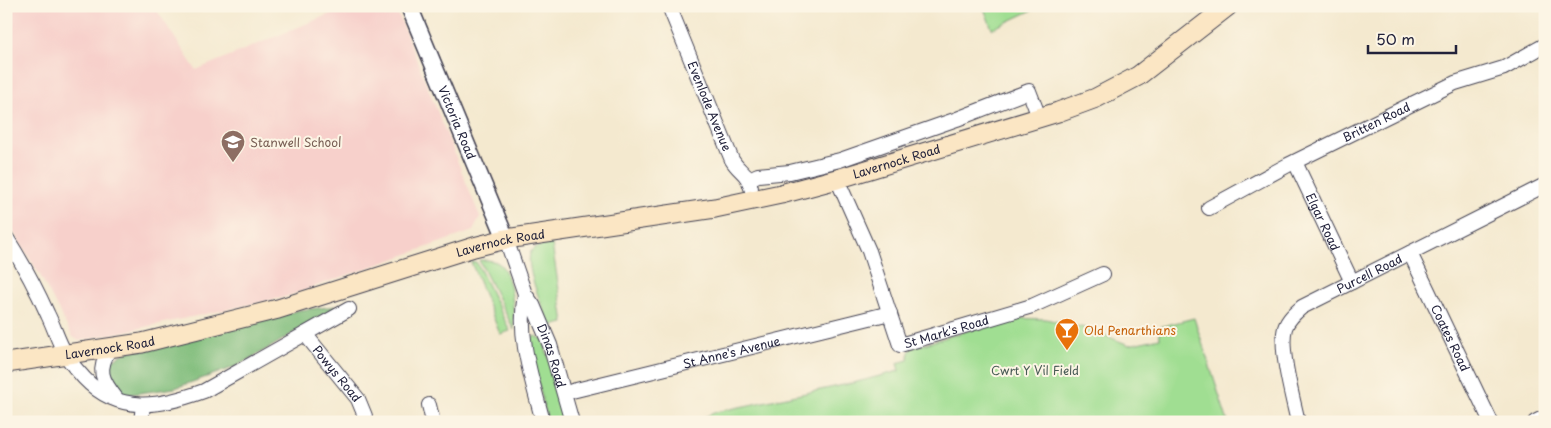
<svg xmlns="http://www.w3.org/2000/svg" width="1551" height="428" font-family="'Playpen Sans',sans-serif">
	<style>
		.built { fill: #f7d0cb }
		.green { fill: #a0de92; stroke: #618066 }
		.forest { fill: #80bd7c; stroke: #51705c }
		.lines { fill: none; stroke-linecap: round; stroke-linejoin: round }
		.minor-casing { stroke: #424051; stroke-width: 16 }
		.tertiary-casing { stroke: #424051; stroke-width: 19 }
		.secondary-casing { stroke: #424051; stroke-width: 21 }
		.minor { stroke: #fff; stroke-width: 14 }
		.tertiary { stroke: #fff; stroke-width: 16 }
		.secondary { stroke: #fbe6c4; stroke-width: 19 }
		.labels { text-anchor: middle; dominant-baseline: central; stroke-width: 4; stroke-linejoin: round; paint-order: stroke }
		.street-label { font-size: 12px; fill: #22223b; stroke: #fcf5e5 }
		.education-label { font-size: 12px; fill: #785e54; stroke: #fcf5e5; text-anchor: start }
		.food-label { font-size: 12px; fill: #c56008; stroke: #fcf5e5; text-anchor: start }
		.park-label { font-size: 12px; fill: #485a55; stroke: #fcf5e5 }
	</style>
	<rect width="100%" height="100%" fill="#fcf5e5"/>
	<filter id="ink" filterUnits="userSpaceOnUse"><feTurbulence type="fractalNoise" baseFrequency=".02" numOctaves="2"/><feDisplacementMap in="SourceGraphic" scale="10" xChannelSelector="R" yChannelSelector="G"/><feConvolveMatrix kernelMatrix="1 2 1 2 8 2 1 2 1" color-interpolation-filters="sRGB"/></filter>
	<filter id="wash" filterUnits="userSpaceOnUse"><feTurbulence type="fractalNoise" baseFrequency=".0096" numOctaves="4" result="noise"/><feDisplacementMap in="SourceGraphic" scale="20" xChannelSelector="R" yChannelSelector="G"/><feGaussianBlur stdDeviation="1.12" result="paint"/><feColorMatrix in="noise" values="0 0 0 0 0 0 0 0 0 0 0 0 0 0 0 0 0 1.4 0 .05"/><feComposite in="paint" operator="in"/></filter>
	<g filter="url(#wash)">
		<rect width="100%" height="100%" fill="#f4e9cf"/>
		<path class="built" d="M 6,6 L 154,6 L 196,70 L 349,6 L 395,6 L 480,217 L 473,231 L 285,297 L 79,341 L 72,336 L 40,275 L 6,220 Z"/>
		<path class="green" d="M 983,6 L 1041,6 L 992,29 Z
			M 552,244 L 564,323 L 550,326 C 545,311 520,260 533,249 C 538,245 546,245 552,244 Z
			M 479,260 C 485,260 493,260 498,263 C 513,272 514,314 514,330 Z
			M 471,262 L 476,262 L 478,265 L 510,331 L 500,334 Z
			M 1008,318 L 1046,319 L 1089,329 L 1129,345 L 1160,338 L 1159,327 L 1194,318 L 1228,422 L 693,422 L 716,412 L 853,383 L 899,371 L 897,363 L 908,360 L 909,352 L 912,348 Z
			M 535,336 L 543,339 L 567,422 L 548,422 L 528,341 Z"/>
		<path class="forest" d="M 337,306 L 274,345 L 235,367 L 175,388 L 125,395 C 115,384 107,376 112,360 L 127,352 L 300,310 Z"/>
	</g>
	<g filter="url(#ink)">
		<g class="lines">
			<defs>
				<g id="minor">
					<path id="s1" d="M 669,6 L 732,160 C 739,172 748,173 751,188"/>
					<path id="s2" d="M 1295,162 L 1352,282"/>
					<path d="M 749,179 L 758,175 L 790,172 L 840,160 L 957,119 L 1029,91 L 1039,117"/>
					<path id="s3" d="M 837,179 L 869,251 L 900,345 L 1032,306 L 1103,274"/>
					<path id="s4" d="M 1209,208 L 1288,165 L 1414,103 L 1455,83 L 1504,68 L 1545,45"/>
					<path d="M 6,237 C 22,262 36,288 48,315 C 54,327 58,341 65,353 C 69,362 77,370 84,378 C 119,415 160,407 204,391 L 349,309"/>
					<path id="s5" d="M 506,239 L 525,294 L 533,305 L 550,345 L 572,422"/>
					<path id="s6" d="M 1410,253 L 1491,422"/>
					<path d="M 525,294 C 517,339 532,378 543,422"/>
					<path id="s7" d="M 305,334 L 358,399 L 365,416"/>
					<path d="M 110,348 C 97,370 101,379 116,398"/>
					<path id="s8" d="M 572,391 L 890,313"/>
					<path d="M 429,405 L 433,422"/>
					<path d="M 141,422 L 143,405"/>
					<path id="s9" d="M 1298,422 C 1293,399 1279,349 1285,328 C 1288,319 1295,313 1302,307 L 1545,185"/>
					<path d="M 1535,422 L 1545,417"/>
				</g>
				<g id="tertiary">
					<path id="s10" d="M 409,6 L 506,239"/>
				</g>
				<g id="secondary">
					<path id="s11" d="M 6,363 L 142,343 L 278,309 L 474,247 L 506,239 L 715,208 L 781,194 L 837,179 L 1058,112 L 1096,98 L 1138,76 L 1228,6"/>
				</g>
			</defs>
			<use href="#minor" class="minor-casing"/>
			<use href="#tertiary" class="tertiary-casing"/>
			<use href="#secondary" class="secondary-casing"/>
			<use href="#minor" class="minor"/>
			<use href="#tertiary" class="tertiary"/>
			<use href="#secondary" class="secondary"/>
		</g>
	</g>
	<defs>
		<symbol id="school-pin" viewBox="-11 -11 22 30"><path d="M0 17L-7.5 6A9.5 9.5 0 1 1 7.5 6Z" fill="#8d6e63" stroke="#fcf5e5"/><path d="M0-5L7-2L0 1L-7-2ZM-4 1L0 2.5L4 1V4Q0 6-4 4Z" fill="#fff"/></symbol>
		<symbol id="bar-pin" viewBox="-11 -11 22 30"><path d="M0 17L-7.5 6A9.5 9.5 0 1 1 7.5 6Z" fill="#e8710a" stroke="#fcf5e5"/><path d="M-6-5H6L.8 .8V4.5H3.5V6h-7V4.5H-.8V.8Z" fill="#fff"/></symbol>
	</defs>
	<g fill-rule="evenodd">
		<use href="#school-pin" x="219" y="128" width="28" height="38"/>
		<use href="#bar-pin" x="1053" y="316" width="28" height="38"/>
	</g>
	<g class="labels">
		<g class="street-label">
			<text stroke="none"><textPath href="#s1" startOffset="108">Evenlode Avenue</textPath></text>
			<text stroke="none"><textPath href="#s4" startOffset="188">Britten Road</textPath></text>
			<text stroke="none"><textPath href="#s10" startOffset="126">Victoria Road</textPath></text>
			<text stroke="none"><textPath href="#s11" startOffset="915">Lavernock Road</textPath></text>
			<text stroke="none"><textPath href="#s2" startOffset="66">Elgar Road</textPath></text>
			<text stroke="none"><textPath href="#s11" startOffset="510">Lavernock Road</textPath></text>
			<text stroke="none"><textPath href="#s9" startOffset="198">Purcell Road</textPath></text>
			<text stroke="none"><textPath href="#s3" startOffset="226">St Mark's Road</textPath></text>
			<text stroke="none"><textPath href="#s6" startOffset="94">Coates Road</textPath></text>
			<text stroke="none"><textPath href="#s11" startOffset="105">Lavernock Road</textPath></text>
			<text stroke="none"><textPath href="#s8" startOffset="164">St Anne's Avenue</textPath></text>
			<text stroke="none"><textPath href="#s5" startOffset="126">Dinas Road</textPath></text>
			<text stroke="none"><textPath href="#s7" startOffset="51">Powys Road</textPath></text>
		</g>
		<g class="education-label">
			<text x="250" y="142">Stanwell School</text>
		</g>
		<g class="food-label">
			<text x="1084" y="330">Old Penarthians</text>
		</g>
		<g class="park-label">
			<text x="1035" y="370">Cwrt Y Vil Field</text>
		</g>
	</g>
	<rect width="1551" height="428" fill="none" stroke="#fcf5e5" stroke-width="25"/>
	<path d="M1368 45v8h88v-8" fill="none" stroke="#22223b" stroke-width="2.5"/>
	<text x="1376" y="45" font-size="15" fill="#22223b" stroke="#fcf5e5" stroke-width="4" paint-order="stroke">50 m</text>
</svg>
